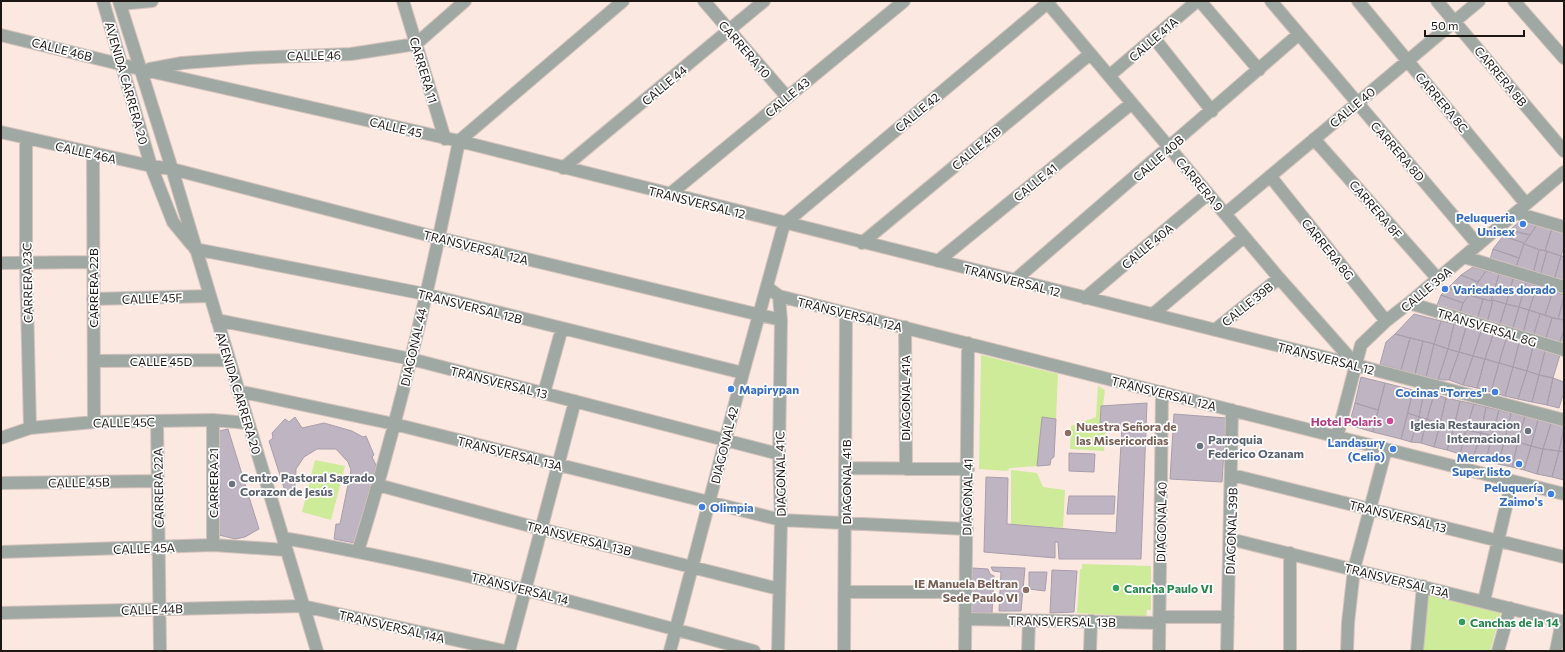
<svg xmlns="http://www.w3.org/2000/svg" width="1565" height="652" font-family="Commissioner,sans-serif">
	<style>
		.green { fill: #cdeb98 }
		.building { fill: #bfb4c2; stroke: #a99eac }
		.lines { fill: none; stroke-linecap: round; stroke-linejoin: round }
		.minor-casing { stroke: #d3c2bb; stroke-width: 14 }
		.minor { stroke: #a0a8a4; stroke-width: 12 }
		.shop-dot { fill: #3f7fe0; stroke: #fff; stroke-width: 1.5 }
		.hotel-dot { fill: #d1479c; stroke: #fff; stroke-width: 1.5 }
		.worship-dot { fill: #6b7280; stroke: #fff; stroke-width: 1.5 }
		.education-dot { fill: #8d6e63; stroke: #fff; stroke-width: 1.5 }
		.leisure-dot { fill: #2e9e5b; stroke: #fff; stroke-width: 1.5 }
		.labels { text-anchor: middle; dominant-baseline: central; stroke-width: 3.5; stroke-linejoin: round; paint-order: stroke }
		.street-label { font-size: 12px; fill: #1d1714; stroke: #fff }
		.shop-label { font-size: 12px; font-weight: bold; fill: #366cbe; stroke: #fff; text-anchor: end }
		.hotel-label { font-size: 12px; font-weight: bold; fill: #b23c85; stroke: #fff; text-anchor: end }
		.worship-label { font-size: 12px; font-weight: bold; fill: #5b616d; stroke: #fff; text-anchor: start }
		.education-label { font-size: 12px; font-weight: bold; fill: #785e54; stroke: #fff; text-anchor: start }
		.leisure-label { font-size: 12px; font-weight: bold; fill: #27864d; stroke: #fff; text-anchor: start }
	</style>
	<rect width="100%" height="100%" fill="#fbe8e0"/>
	<path class="green" d="M 981,355 L 1058,374 L 1056,419 L 1042,418 L 1037,466 L 1010,468 L 1007,471 L 979,469 Z
		M 1098,386 L 1105,390 L 1103,406 L 1101,406 L 1100,426 L 1106,426 L 1104,451 L 1070,449 L 1071,426 L 1096,417 Z
		M 315,460 L 345,466 L 331,520 L 302,512 Z
		M 1011,470 L 1037,473 L 1043,487 L 1065,490 L 1063,528 L 1011,524 Z
		M 1082,564 L 1151,566 L 1151,610 L 1147,610 L 1146,617 L 1077,613 L 1080,569 L 1082,569 Z
		M 1427,591 L 1501,612 L 1490,651 L 1421,651 Z"/>
	<path class="building" d="M 1522,219 L 1538,223 L 1530,235 L 1510,230 Z
		M 1538,223 L 1552,228 L 1545,251 L 1524,244 Z
		M 1552,228 L 1564,232 L 1564,247 L 1561,256 L 1545,251 Z
		M 1510,230 L 1530,235 L 1524,243 L 1503,236 Z
		M 1503,236 L 1524,243 L 1519,258 L 1493,249 Z
		M 1524,244 L 1539,250 L 1533,274 L 1515,270 Z
		M 1493,249 L 1519,258 L 1515,270 L 1489,263 Z
		M 1539,250 L 1547,251 L 1540,276 L 1533,274 Z
		M 1547,251 L 1561,256 L 1554,280 L 1540,276 Z
		M 1561,256 L 1564,256 L 1564,284 L 1554,280 Z
		M 1473,267 L 1486,271 L 1478,282 L 1461,275 Z
		M 1486,271 L 1499,274 L 1491,301 L 1469,295 Z
		M 1499,274 L 1513,279 L 1506,304 L 1493,300 L 1491,301 Z
		M 1461,275 L 1478,282 L 1469,295 L 1448,288 Z
		M 1513,279 L 1526,283 L 1519,307 L 1506,304 Z
		M 1526,283 L 1537,286 L 1529,310 L 1519,307 Z
		M 1537,286 L 1553,291 L 1545,315 L 1529,310 Z
		M 1448,288 L 1469,295 L 1463,303 L 1441,295 Z
		M 1553,291 L 1564,295 L 1558,319 L 1545,315 Z
		M 1441,295 L 1463,303 L 1459,316 L 1436,308 Z
		M 1469,295 L 1483,299 L 1477,320 L 1459,316 L 1463,303 Z
		M 1483,299 L 1491,301 L 1493,300 L 1487,323 L 1477,320 Z
		M 1564,299 L 1564,320 L 1558,319 Z
		M 1493,300 L 1506,304 L 1499,327 L 1487,323 Z
		M 1506,304 L 1519,307 L 1512,331 L 1499,327 Z
		M 1519,307 L 1529,310 L 1523,334 L 1512,331 Z
		M 1529,310 L 1540,314 L 1533,337 L 1523,334 Z
		M 1414,314 L 1441,321 L 1434,344 L 1395,334 Z
		M 1540,314 L 1552,318 L 1545,341 L 1533,337 Z
		M 1552,318 L 1564,320 L 1564,330 L 1559,344 L 1545,341 Z
		M 1441,321 L 1454,324 L 1448,349 L 1434,344 Z
		M 1454,324 L 1466,327 L 1459,352 L 1448,349 Z
		M 1466,327 L 1481,331 L 1473,356 L 1459,352 Z
		M 1564,330 L 1564,345 L 1559,344 Z
		M 1481,331 L 1493,335 L 1485,359 L 1473,356 Z
		M 1395,334 L 1410,338 L 1401,370 L 1380,364 L 1386,342 Z
		M 1493,335 L 1506,339 L 1499,363 L 1485,359 Z
		M 1410,338 L 1423,341 L 1415,374 L 1401,370 Z
		M 1506,339 L 1519,343 L 1513,367 L 1499,363 Z
		M 1423,341 L 1434,344 L 1426,377 L 1415,374 Z
		M 1519,343 L 1533,347 L 1527,371 L 1513,367 Z
		M 1434,344 L 1448,349 L 1438,380 L 1426,377 Z
		M 1533,347 L 1545,351 L 1539,375 L 1527,371 Z
		M 1448,349 L 1459,352 L 1449,380 L 1438,380 Z
		M 1545,351 L 1560,355 L 1553,378 L 1539,375 Z
		M 1459,352 L 1473,356 L 1463,385 L 1449,380 Z
		M 1473,356 L 1485,359 L 1477,388 L 1463,385 Z
		M 1485,359 L 1499,363 L 1491,392 L 1477,388 Z
		M 1499,363 L 1513,367 L 1505,396 L 1491,392 Z
		M 1513,367 L 1527,371 L 1518,399 L 1505,396 Z
		M 1527,371 L 1539,375 L 1532,402 L 1518,399 Z
		M 1539,375 L 1553,378 L 1547,405 L 1532,402 Z
		M 1361,377 L 1385,383 L 1378,410 L 1355,403 Z
		M 1553,378 L 1564,382 L 1564,392 L 1559,408 L 1547,405 Z
		M 1385,383 L 1413,390 L 1401,439 L 1373,432 Z
		M 1413,390 L 1424,392 L 1419,417 L 1408,413 Z
		M 1424,392 L 1434,394 L 1427,419 L 1419,417 Z
		M 1434,394 L 1446,398 L 1440,424 L 1427,419 Z
		M 1446,398 L 1460,401 L 1454,427 L 1440,424 Z
		M 1460,401 L 1474,404 L 1466,430 L 1454,427 Z
		M 1147,403 L 1141,559 L 1059,559 L 1058,542 L 1055,542 L 1055,558 L 984,552 L 986,477 L 1008,478 L 1007,524 L 1116,533 L 1122,426 L 1100,426 L 1101,406 Z
		M 1355,403 L 1378,410 L 1373,432 L 1349,425 Z
		M 1474,404 L 1486,407 L 1481,433 L 1466,430 Z
		M 1486,407 L 1499,410 L 1492,436 L 1481,433 Z
		M 1499,410 L 1511,413 L 1505,439 L 1492,436 Z
		M 1408,413 L 1419,417 L 1411,442 L 1401,439 Z
		M 1511,413 L 1525,416 L 1518,442 L 1505,439 Z
		M 1174,414 L 1226,418 L 1222,482 L 1170,479 Z
		M 1525,416 L 1538,420 L 1531,446 L 1518,442 Z
		M 295,417 L 302,428 L 324,423 L 352,431 L 363,437 L 366,436 L 374,455 L 372,457 L 376,465 L 355,543 L 334,539 L 336,524 L 340,524 L 351,470 L 348,462 L 336,449 L 317,449 L 304,457 L 296,469 L 295,488 L 285,491 L 269,441 L 273,438 L 272,433 L 285,419 L 289,422 Z
		M 1042,417 L 1056,419 L 1054,457 L 1051,459 L 1050,465 L 1037,466 Z
		M 1419,417 L 1427,419 L 1421,443 L 1411,442 Z
		M 1427,419 L 1440,424 L 1434,447 L 1421,443 Z
		M 1538,420 L 1551,423 L 1543,449 L 1531,446 Z
		M 1551,423 L 1564,426 L 1559,451 L 1543,449 Z
		M 1440,424 L 1454,427 L 1447,450 L 1434,447 Z
		M 1454,427 L 1466,430 L 1460,454 L 1447,450 Z
		M 228,429 L 259,529 L 245,537 L 235,539 L 219,535 L 220,484 L 218,483 L 217,452 L 219,451 L 219,431 Z
		M 1466,430 L 1481,433 L 1473,458 L 1460,454 Z
		M 1564,430 L 1564,452 L 1559,451 Z
		M 1481,433 L 1492,436 L 1486,460 L 1473,458 Z
		M 1492,436 L 1505,439 L 1498,464 L 1486,460 Z
		M 1505,439 L 1518,442 L 1512,467 L 1498,464 Z
		M 1518,442 L 1531,446 L 1524,470 L 1512,467 Z
		M 1531,446 L 1543,449 L 1537,474 L 1524,470 Z
		M 1543,449 L 1559,451 L 1552,477 L 1537,474 Z
		M 1559,451 L 1564,452 L 1564,480 L 1552,477 Z
		M 1069,453 L 1095,454 L 1094,472 L 1069,471 Z
		M 1069,496 L 1115,496 L 1114,514 L 1067,514 Z
		M 991,567 L 1025,568 L 1021,611 L 999,611 L 1001,572 L 993,571 Z
		M 972,568 L 988,569 L 990,574 L 994,576 L 992,613 L 971,612 Z
		M 1052,570 L 1077,571 L 1074,612 L 1050,613 Z
		M 1029,572 L 1047,572 L 1045,591 L 1029,589 Z"/>
	<g class="lines">
		<defs>
			<path id="minor" d="M 103,1 L 151,166 L 173,222 L 192,245
				M 119,1 L 172,169 L 317,651
				M 403,1 L 445,139
				M 704,1 L 787,97
				M 1046,1 L 1279,278 L 1356,365
				M 1200,1 L 1259,70
				M 1271,1 L 1478,245
				M 1358,1 L 1526,204
				M 1437,1 L 1564,151
				M 1514,1 L 1564,58
				M 120,4 L 152,1
				M 1,35 L 140,69 L 459,141 L 1356,365 L 1564,420
				M 1154,38 L 1212,111
				M 150,69 L 182,63 L 249,58 L 351,54 L 416,44 L 465,1
				M 1109,76 L 1197,1
				M 1,132 L 151,166 L 172,169 L 439,238 L 781,320
				M 26,138 L 26,262 L 30,428
				M 1314,139 L 1438,279
				M 459,141 L 623,1
				M 93,153 L 94,422
				M 563,168 L 764,1
				M 1270,176 L 1386,321
				M 670,194 L 904,1
				M 1516,213 L 1564,227
				M 1225,214 L 1479,1
				M 784,224 L 1050,1
				M 862,243 L 1090,54
				M 195,249 L 425,294 L 743,373
				M 1464,257 L 1564,287
				M 938,261 L 1132,103
				M 1,263 L 93,262
				M 1015,280 L 1299,34
				M 767,287 L 779,296 L 1564,494
				M 1085,298 L 1208,194
				M 93,299 L 210,296
				M 1409,303 L 1564,350
				M 1153,314 L 1244,237
				M 217,320 L 411,359 L 779,454
				M 905,327 L 906,469
				M 1215,330 L 1279,278
				M 94,361 L 229,360
				M 238,391 L 394,424 L 781,520 L 967,529
				M 544,393 L 562,328
				M 157,421 L 160,651
				M 1337,437 L 1361,345 L 1386,321 L 1409,303 L 1564,172
				M 1,438 L 30,428 L 94,422 L 213,420 L 248,423
				M 846,468 L 968,469
				M 1232,475 L 1564,557
				M 1,483 L 157,481
				M 378,485 L 541,529 L 779,589
				M 283,538 C 442,565 598,608 754,651
				M 1230,539 L 1564,622
				M 213,545 L 213,420
				M 358,551 C 400,416 431,279 459,141
				M 1,552 L 213,545 L 286,550
				M 845,592 L 966,592
				M 1484,601 L 1512,481
				M 1,613 L 303,606 L 505,651
				M 1160,617 L 1228,617
				M 965,619 L 1159,623
				M 509,651 L 575,401
				M 670,651 L 743,373 L 784,224
				M 778,651 L 781,520 L 779,454 L 781,320 L 779,296
				M 844,651 L 846,313
				M 965,651 L 968,343
				M 1028,651 L 1029,620
				M 1090,651 L 1091,621
				M 1159,651 L 1162,392
				M 1227,651 L 1232,410
				M 1290,651 L 1290,553
				M 1347,651 L 1348,623 L 1354,569 L 1386,449
				M 1417,651 L 1423,586
				M 1498,651 L 1510,608
				M 1556,651 L 1562,621"/>
		</defs>
		<use href="#minor" class="minor-casing"/>
		<use href="#minor" class="minor"/>
	</g>
	<g class="shop-dot">
		<circle cx="1523" cy="224" r="4"/>
		<circle cx="1445" cy="289" r="4"/>
		<circle cx="731" cy="389" r="4"/>
		<circle cx="1495" cy="392" r="4"/>
		<circle cx="1393" cy="449" r="4"/>
		<circle cx="1519" cy="464" r="4"/>
		<circle cx="1551" cy="494" r="4"/>
		<circle cx="702" cy="507" r="4"/>
	</g>
	<circle class="hotel-dot" cx="1390" cy="421" r="4"/>
	<g class="worship-dot">
		<circle cx="1528" cy="431" r="4"/>
		<circle cx="1200" cy="446" r="4"/>
		<circle cx="232" cy="484" r="4"/>
	</g>
	<g class="education-dot">
		<circle cx="1068" cy="433" r="4"/>
		<circle cx="1026" cy="590" r="4"/>
	</g>
	<g class="leisure-dot">
		<circle cx="1116" cy="588" r="4"/>
		<circle cx="1462" cy="622" r="4"/>
	</g>
	<g class="labels">
		<g class="street-label">
			<text transform="translate(1153 39) rotate(-41)">CALLE 41A</text>
			<text transform="translate(62 49) rotate(14)">CALLE 46B</text>
			<text transform="translate(745 49) rotate(49)">CARRERA 10</text>
			<text transform="translate(314 55) rotate(-1)">CALLE 46</text>
			<text transform="translate(424 70) rotate(73)">CARRERA 11</text>
			<text transform="translate(1501 76) rotate(50)">CARRERA 8B</text>
			<text transform="translate(127 83) rotate(74)">AVENIDA CARRERA 20</text>
			<text transform="translate(664 85) rotate(-40)">CALLE 44</text>
			<text transform="translate(787 97) rotate(-40)">CALLE 43</text>
			<text transform="translate(1442 102) rotate(50)">CARRERA 8C</text>
			<text transform="translate(1352 107) rotate(-40)">CALLE 40</text>
			<text transform="translate(917 112) rotate(-40)">CALLE 42</text>
			<text transform="translate(396 127) rotate(13)">CALLE 45</text>
			<text transform="translate(976 148) rotate(-40)">CALLE 41B</text>
			<text transform="translate(1398 151) rotate(49)">CARRERA 8D</text>
			<text transform="translate(86 152) rotate(13)">CALLE 46A</text>
			<text transform="translate(1158 158) rotate(-41)">CALLE 40B</text>
			<text transform="translate(1035 182) rotate(-39)">CALLE 41</text>
			<text transform="translate(1200 184) rotate(50)">CARRERA 9</text>
			<text transform="translate(697 202) rotate(14)">TRANSVERSAL 12</text>
			<text transform="translate(1376 209) rotate(49)">CARRERA 8F</text>
			<text transform="translate(1147 246) rotate(-40)">CALLE 40A</text>
			<text transform="translate(476 247) rotate(14)">TRANSVERSAL 12A</text>
			<text transform="translate(1328 249) rotate(51)">CARRERA 8G</text>
			<text transform="translate(1012 280) rotate(14)">TRANSVERSAL 12</text>
			<text transform="translate(27 283) rotate(-91)">CARRERA 23C</text>
			<text transform="translate(93 288) rotate(-90)">CARRERA 22B</text>
			<text transform="translate(1426 289) rotate(-40)">CALLE 39A</text>
			<text transform="translate(152 298) rotate(-2)">CALLE 45F</text>
			<text transform="translate(1247 304) rotate(-39)">CALLE 39B</text>
			<text transform="translate(470 306) rotate(14)">TRANSVERSAL 12B</text>
			<text transform="translate(850 314) rotate(14)">TRANSVERSAL 12A</text>
			<text transform="translate(1487 327) rotate(17)">TRANSVERSAL 8G</text>
			<text transform="translate(413 347) rotate(-77)">DIAGONAL 44</text>
			<text transform="translate(1326 358) rotate(14)">TRANSVERSAL 12</text>
			<text x="161" y="361">CALLE 45D</text>
			<text transform="translate(499 382) rotate(14)">TRANSVERSAL 13</text>
			<text transform="translate(239 393) rotate(73)">AVENIDA CARRERA 20</text>
			<text transform="translate(1164 393) rotate(14)">TRANSVERSAL 12A</text>
			<text transform="translate(905 398) rotate(-90)">DIAGONAL 41A</text>
			<text transform="translate(124 422) rotate(-1)">CALLE 45C</text>
			<text transform="translate(724 445) rotate(-76)">DIAGONAL 42</text>
			<text transform="translate(510 453) rotate(14)">TRANSVERSAL 13A</text>
			<text transform="translate(780 474) rotate(-91)">DIAGONAL 41C</text>
			<text transform="translate(79 482) rotate(-1)">CALLE 45B</text>
			<text transform="translate(846 482) rotate(-90)">DIAGONAL 41B</text>
			<text transform="translate(213 483) rotate(-90)">CARRERA 21</text>
			<text transform="translate(158 488) rotate(-91)">CARRERA 22A</text>
			<text transform="translate(967 497) rotate(-89)">DIAGONAL 41</text>
			<text transform="translate(1398 516) rotate(14)">TRANSVERSAL 13</text>
			<text transform="translate(1161 522) rotate(-89)">DIAGONAL 40</text>
			<text transform="translate(1231 531) rotate(-88)">DIAGONAL 39B</text>
			<text transform="translate(579 538) rotate(14)">TRANSVERSAL 13B</text>
			<text transform="translate(144 548) rotate(-2)">CALLE 45A</text>
			<text transform="translate(1397 580) rotate(14)">TRANSVERSAL 13A</text>
			<text transform="translate(520 588) rotate(14)">TRANSVERSAL 14</text>
			<text transform="translate(152 609) rotate(-2)">CALLE 44B</text>
			<text transform="translate(1062 621) rotate(1)">TRANSVERSAL 13B</text>
			<text transform="translate(392 626) rotate(13)">TRANSVERSAL 14A</text>
		</g>
		<g class="shop-label">
			<text x="1515" y="217">Peluqueria<tspan x="1515" dy="14">Unisex</tspan></text>
			<text x="1453" y="289" text-anchor="start">Variedades dorado</text>
			<text x="739" y="389" text-anchor="start">Mapirypan</text>
			<text x="1487" y="392">Cocinas "Torres"</text>
			<text x="1385" y="442">Landasury<tspan x="1385" dy="14">(Celio)</tspan></text>
			<text x="1511" y="457">Mercados<tspan x="1511" dy="14">Super listo</tspan></text>
			<text x="1543" y="487">Peluquería<tspan x="1543" dy="14">Zaimo's</tspan></text>
			<text x="710" y="507" text-anchor="start">Olimpia</text>
		</g>
		<g class="hotel-label">
			<text x="1382" y="421">Hotel Polaris</text>
		</g>
		<g class="worship-label">
			<text x="1520" y="424" text-anchor="end">Iglesia Restauracion<tspan x="1520" dy="14">Internacional</tspan></text>
			<text x="1208" y="439">Parroquia<tspan x="1208" dy="14">Federico Ozanam</tspan></text>
			<text x="240" y="477">Centro Pastoral Sagrado<tspan x="240" dy="14">Corazon de Jesús</tspan></text>
		</g>
		<g class="education-label">
			<text x="1076" y="426">Nuestra Señora de<tspan x="1076" dy="14">las Misericordias</tspan></text>
			<text x="1018" y="583" text-anchor="end">IE Manuela Beltran<tspan x="1018" dy="14">Sede Paulo VI</tspan></text>
		</g>
		<g class="leisure-label">
			<text x="1124" y="588">Cancha Paulo VI</text>
			<text x="1470" y="622">Canchas de la 14</text>
		</g>
	</g>
	<rect width="1565" height="652" fill="none" stroke="#1d1714" stroke-width="4"/>
	<path d="M1425 30v6h99v-6" fill="none" stroke="#1d1714" stroke-width="2"/>
	<text x="1431" y="30" font-size="12" fill="#1d1714" stroke="#ffffff" stroke-width="3" paint-order="stroke">50 m</text>
</svg>
